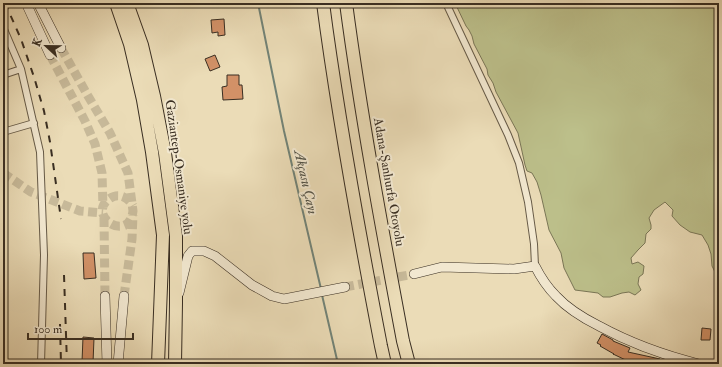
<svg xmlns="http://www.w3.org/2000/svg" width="722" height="367" font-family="'IM FELL Double Pica',serif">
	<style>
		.green { fill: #bcbf8a; stroke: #7a7656 }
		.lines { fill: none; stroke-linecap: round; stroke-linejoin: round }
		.stream { stroke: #728377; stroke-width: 2 }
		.building { fill: #d29167; stroke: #392e22 }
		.secondary-tunnel { stroke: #c7b999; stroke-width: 9; stroke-dasharray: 9 4.5; stroke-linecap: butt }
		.street-casing { stroke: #665a47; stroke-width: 8 }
		.secondary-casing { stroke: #392e22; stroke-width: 10 }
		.highway-casing { stroke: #392e22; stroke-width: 14 }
		.street { stroke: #f2e8d0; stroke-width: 6 }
		.secondary { stroke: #f2e8d0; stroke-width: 9 }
		.highway { stroke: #ebdcb7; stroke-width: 12 }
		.rail { stroke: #392e22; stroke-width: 2; stroke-dasharray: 7 7; stroke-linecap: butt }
		.labels { text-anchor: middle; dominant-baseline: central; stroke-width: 4; stroke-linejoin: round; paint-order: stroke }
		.street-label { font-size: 13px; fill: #392e22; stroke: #f2e8d0 }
		.water-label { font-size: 14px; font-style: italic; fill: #515146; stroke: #f2e8d0 }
	</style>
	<rect width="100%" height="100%" fill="#ebdcb7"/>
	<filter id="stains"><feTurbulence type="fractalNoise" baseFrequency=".005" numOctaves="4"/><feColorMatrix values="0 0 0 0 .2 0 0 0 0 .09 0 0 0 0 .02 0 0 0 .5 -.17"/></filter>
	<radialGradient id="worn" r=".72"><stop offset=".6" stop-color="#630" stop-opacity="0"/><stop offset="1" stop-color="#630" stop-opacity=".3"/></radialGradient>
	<path class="green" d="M 455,3 L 719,3 L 719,280 L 712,266 L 711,254 L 708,245 L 702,235 L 690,232 L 680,225 L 672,216 L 673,210 L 665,202 L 654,210 L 649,218 L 651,225 L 651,229 L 646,234 L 645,243 L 638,250 L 631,258 L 632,264 L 638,262 L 644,266 L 643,274 L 639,277 L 638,284 L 641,290 L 635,295 L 629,292 L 622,293 L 610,297 L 603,297 L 598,293 L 575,290 L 564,268 L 561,253 L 549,230 L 541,195 L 537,182 L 532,173 L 527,171 L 525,165 L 518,133 L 496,92 L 493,83 L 488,75 L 487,69 L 474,44 L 472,36 L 469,30 L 466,26 Z"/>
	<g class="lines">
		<path class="stream" d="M 258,3 L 284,131 L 321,289
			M 322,295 L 338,364"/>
	</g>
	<path class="building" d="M 224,19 L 225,35 L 218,36 L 218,32 L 212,33 L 211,20 Z
		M 215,55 L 220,67 L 210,71 L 205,59 Z
		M 227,75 L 239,75 L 239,85 L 242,85 L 243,99 L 223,100 L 222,87 L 227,86 Z
		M 83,253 L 94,253 L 96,278 L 84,279 Z
		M 702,328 L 711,329 L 710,340 L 701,340 Z
		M 602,334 L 613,340 L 613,341 L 630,348 L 628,352 L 660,359 L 658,364 L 632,364 L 632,363 L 613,354 L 614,354 L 600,346 L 601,345 L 597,343 Z
		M 83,337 L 94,338 L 93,363 L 82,362 Z"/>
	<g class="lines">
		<path class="secondary-tunnel" d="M 61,48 L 88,96 L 110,133 L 128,173 L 133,211 C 129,244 86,216 109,199 C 118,192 128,197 133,206
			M 50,55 L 85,121 L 95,144 L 102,173 L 103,208
			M 3,173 L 31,192 L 80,211 L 103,213
			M 104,218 L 105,296
			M 345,287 L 414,274
			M 124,296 L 132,239 L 133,215"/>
		<defs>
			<path id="street" d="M 446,3 L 508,135 L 519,163 L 528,202 L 534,244 L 535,266
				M 3,27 L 21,69 L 40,152 L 44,255 L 41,364
				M 3,75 L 21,69
				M 3,132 L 34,123"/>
			<path id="secondary" d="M 26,3 L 50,55
				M 38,3 L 61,48
				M 414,274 L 442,267 L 514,269 L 535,266 C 541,278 547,287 556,296 C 568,309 583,318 599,326 C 632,344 663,355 699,364
				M 179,293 L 188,256 L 192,251 L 204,251 L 215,256 L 252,285 L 272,296 L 284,299 L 345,287
				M 105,296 L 107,364
				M 118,364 L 124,296"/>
			<path id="highway" d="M 116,3 L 130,44 L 143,100 L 152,152 L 163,235 L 158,364
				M 127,3 L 142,45 L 154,96 L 165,153 L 176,236 L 176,303 L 175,364
				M 323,3 C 338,118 359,232 381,346 L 385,364
				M 346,3 C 361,116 382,229 403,341 L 409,364"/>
		</defs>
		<use href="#street" class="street-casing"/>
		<use href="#secondary" class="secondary-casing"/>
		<use href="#highway" class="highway-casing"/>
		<use href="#street" class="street"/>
		<use href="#secondary" class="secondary"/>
		<use href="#highway" class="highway"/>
		<path class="rail" d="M 5,3 L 21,39 L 34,77 L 44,111 L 50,142 L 61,219
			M 64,275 L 67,364
			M 60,324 L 61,364"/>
	</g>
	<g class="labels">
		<g class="street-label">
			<text transform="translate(179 167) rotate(82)">Gaziantep-Osmaniye yolu</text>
			<text transform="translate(389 182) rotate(80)">Adana-Şanlıurfa Otoyolu</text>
		</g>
		<g class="water-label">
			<text transform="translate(306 182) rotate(77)">Akçasu Çayı</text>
		</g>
	</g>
	<rect width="722" height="367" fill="none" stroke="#ebdcb7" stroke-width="16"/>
	<rect x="4" y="4" width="714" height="359" fill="none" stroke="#392e22" stroke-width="2"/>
	<rect x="8" y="8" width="706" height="351" fill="none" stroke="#392e22"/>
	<g transform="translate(46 46) rotate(292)" stroke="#f2e8d0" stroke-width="3" paint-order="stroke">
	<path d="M0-3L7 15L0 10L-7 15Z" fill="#392e22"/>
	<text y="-6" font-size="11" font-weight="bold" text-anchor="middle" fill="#392e22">K</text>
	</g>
	<path d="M28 333v6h105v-6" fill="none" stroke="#392e22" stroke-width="2"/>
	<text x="34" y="333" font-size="12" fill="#392e22" stroke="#f2e8d0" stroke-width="3" paint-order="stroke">100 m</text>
	<rect width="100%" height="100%" filter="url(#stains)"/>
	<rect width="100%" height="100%" fill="url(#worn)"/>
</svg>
